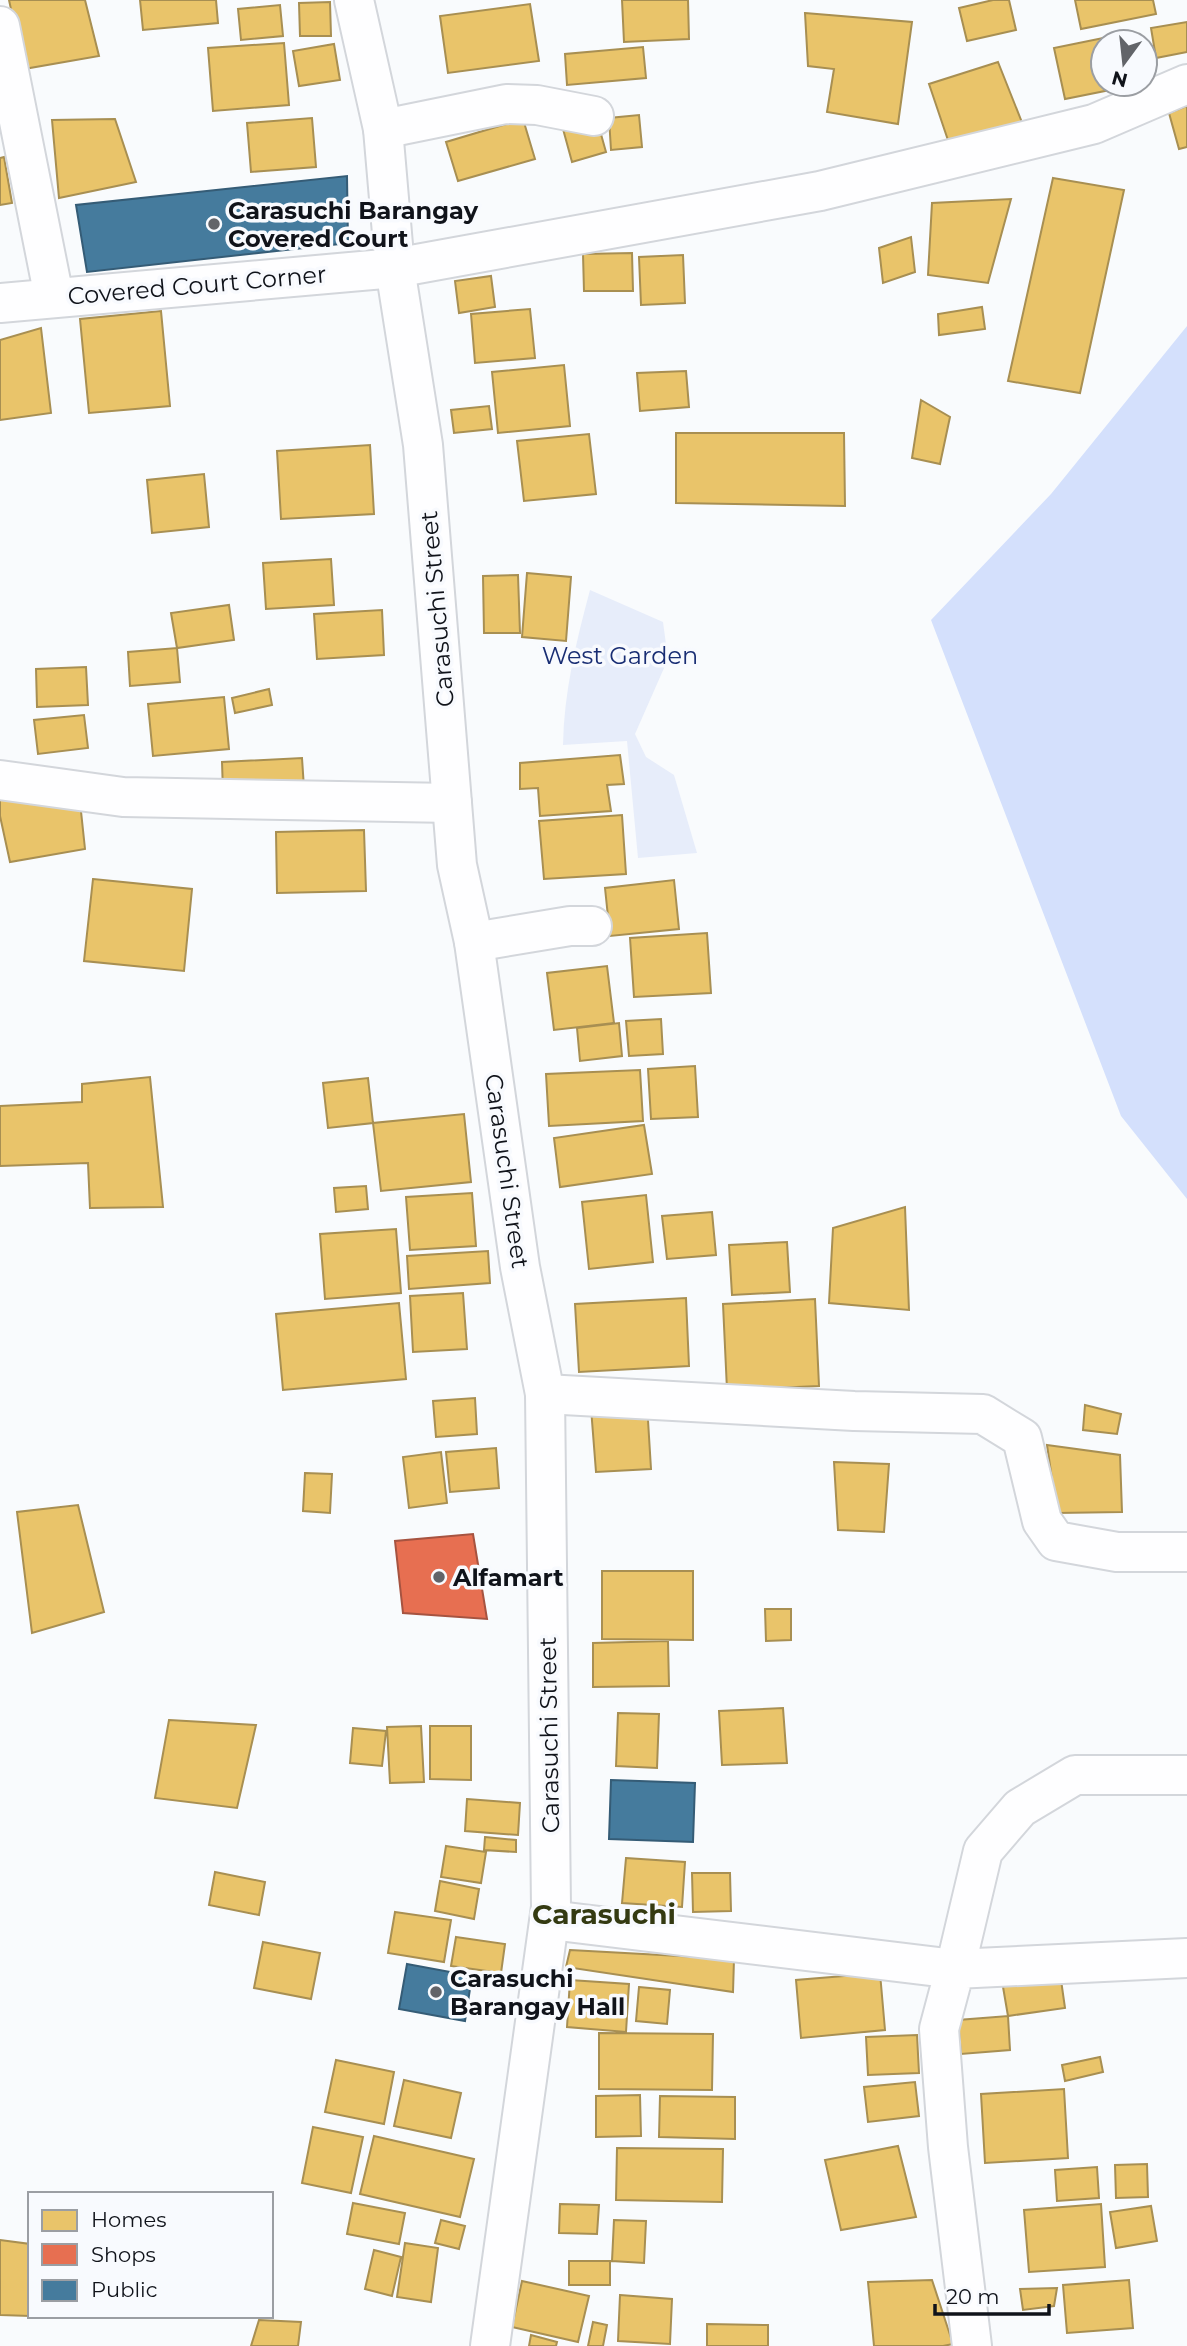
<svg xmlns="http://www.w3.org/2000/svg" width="1187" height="2346" font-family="Montserrat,sans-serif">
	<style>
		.green { fill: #e7edfa }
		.forest { fill: #d4e0fc }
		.homes { fill: #e9c46a; stroke: #a88f52; stroke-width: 2 }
		.shops { fill: #e76f51; stroke: #a65340; stroke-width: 2 }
		.public { fill: #457b9d; stroke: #355c76; stroke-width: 2 }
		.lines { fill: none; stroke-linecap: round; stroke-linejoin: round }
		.minor-casing { stroke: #d3d6db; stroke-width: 42 }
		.tertiary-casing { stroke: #d3d6db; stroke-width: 42 }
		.minor { stroke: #fefeff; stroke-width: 38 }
		.tertiary { stroke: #fefeff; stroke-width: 38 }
		.poi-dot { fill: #626469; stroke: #f8fafe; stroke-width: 2.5 }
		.labels { text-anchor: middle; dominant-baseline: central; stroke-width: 7; stroke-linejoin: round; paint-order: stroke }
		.poi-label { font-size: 24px; font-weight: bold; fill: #10131a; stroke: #f8fafe; text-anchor: start }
		.street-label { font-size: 24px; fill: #10131a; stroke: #f8fafe }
		.park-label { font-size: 24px; fill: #182d73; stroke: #f8fafe }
		.quarter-label { font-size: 28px; font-weight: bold; fill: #343a12; stroke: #f8fafe }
	</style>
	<rect width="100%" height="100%" fill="#f9fbfd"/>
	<path class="green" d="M 590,590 L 663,622 L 668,659 L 635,734 L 646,757 L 674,775 L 697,853 L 638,858 L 627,741 L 563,745 C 564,692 576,642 590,590 Z"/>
	<path class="forest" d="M 1187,326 L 1187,1199 L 1121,1116 L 931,620 L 1051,494 Z"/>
	<path class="homes" d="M 9,0 L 85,0 L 99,56 L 24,69 Z
		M 140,0 L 216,0 L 218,23 L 143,30 Z
		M 622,0 L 688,0 L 689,39 L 624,42 Z
		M 993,0 L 1009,0 L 1016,30 L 967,41 L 959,8 Z
		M 1075,0 L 1153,0 L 1156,14 L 1081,29 Z
		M 330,2 L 331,36 L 300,36 L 299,3 Z
		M 530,4 L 539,61 L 448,73 L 440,16 Z
		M 280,5 L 283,36 L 241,40 L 238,9 Z
		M 805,13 L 912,22 L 898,124 L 827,112 L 834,69 L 808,66 Z
		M 1187,22 L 1187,52 L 1156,58 L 1151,28 Z
		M 1128,33 L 1130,42 L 1103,42 L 1103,84 L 1140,84 L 1065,99 L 1054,48 Z
		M 284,43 L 289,105 L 213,111 L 208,48 Z
		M 334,44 L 340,80 L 299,86 L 293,51 Z
		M 643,47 L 646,78 L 567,85 L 565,54 Z
		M 998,62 L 1025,130 L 952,152 L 929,84 Z
		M 1187,106 L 1187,147 L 1179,149 L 1169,113 Z
		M 639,115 L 642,147 L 611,150 L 609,118 Z
		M 312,118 L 316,167 L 251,172 L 247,123 Z
		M 115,119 L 136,182 L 59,198 L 52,120 Z
		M 523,119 L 535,159 L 458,181 L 446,142 Z
		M 597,120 L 606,152 L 572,162 L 563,129 Z
		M 4,157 L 12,203 L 0,205 L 0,158 Z
		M 1053,178 L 1124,190 L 1080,393 L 1008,381 Z
		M 1011,199 L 988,283 L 928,275 L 932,203 Z
		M 911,237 L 915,272 L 883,283 L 879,248 Z
		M 632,253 L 633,291 L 584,291 L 583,254 Z
		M 683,255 L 685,303 L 641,305 L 639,257 Z
		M 491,276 L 495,307 L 459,313 L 455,281 Z
		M 982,307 L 985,329 L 939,335 L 938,314 Z
		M 530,309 L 535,358 L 475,363 L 471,314 Z
		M 161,311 L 170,406 L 89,413 L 80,319 Z
		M 41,328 L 51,413 L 0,420 L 0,340 Z
		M 564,365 L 570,426 L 498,433 L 492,372 Z
		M 686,371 L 689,407 L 640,411 L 637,373 Z
		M 921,400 L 950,417 L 940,464 L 912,458 Z
		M 489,406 L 492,429 L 454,433 L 451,410 Z
		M 676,433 L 844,433 L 845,506 L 676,503 Z
		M 589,434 L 596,494 L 524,501 L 517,441 Z
		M 370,445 L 374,514 L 281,519 L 277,451 Z
		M 204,474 L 209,527 L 152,533 L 147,480 Z
		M 331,559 L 334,605 L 266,609 L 263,563 Z
		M 527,573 L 571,577 L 566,641 L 522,637 Z
		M 518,575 L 520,633 L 484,633 L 483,576 Z
		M 229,605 L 234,640 L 177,648 L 171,613 Z
		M 382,610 L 384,655 L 317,659 L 314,614 Z
		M 177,648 L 180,682 L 130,686 L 128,652 Z
		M 86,667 L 88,705 L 37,707 L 36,669 Z
		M 269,689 L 272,705 L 235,713 L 232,698 Z
		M 224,697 L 229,749 L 153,756 L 148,704 Z
		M 84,715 L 88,748 L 38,754 L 34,720 Z
		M 620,755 L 624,784 L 607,785 L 611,811 L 540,816 L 538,788 L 520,789 L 520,763 Z
		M 302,758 L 304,788 L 223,792 L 222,762 Z
		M 0,793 L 80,802 L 85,849 L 10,862 L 0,816 Z
		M 622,815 L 626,874 L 544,879 L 539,821 Z
		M 364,830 L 366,891 L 277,893 L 276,832 Z
		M 93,879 L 192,889 L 184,971 L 84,961 Z
		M 674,880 L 679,929 L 610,936 L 605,888 Z
		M 707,933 L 711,993 L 634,997 L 630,938 Z
		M 607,966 L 614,1023 L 554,1030 L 547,973 Z
		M 661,1019 L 663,1054 L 629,1056 L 626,1021 Z
		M 619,1023 L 622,1056 L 580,1061 L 577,1028 Z
		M 695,1066 L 698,1117 L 651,1119 L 648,1069 Z
		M 640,1070 L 643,1121 L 549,1126 L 546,1074 Z
		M 150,1077 L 163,1207 L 90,1208 L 88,1163 L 0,1166 L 0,1106 L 82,1102 L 82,1084 Z
		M 368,1078 L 373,1123 L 328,1128 L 323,1083 Z
		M 464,1114 L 471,1182 L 381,1191 L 373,1123 Z
		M 644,1125 L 652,1174 L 560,1187 L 554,1138 Z
		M 366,1186 L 368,1209 L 336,1212 L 334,1188 Z
		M 472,1193 L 476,1246 L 410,1250 L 406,1197 Z
		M 646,1195 L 653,1262 L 589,1269 L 582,1202 Z
		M 905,1207 L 909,1310 L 829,1303 L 833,1228 Z
		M 712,1212 L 716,1255 L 667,1259 L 662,1216 Z
		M 396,1229 L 401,1293 L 325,1299 L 320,1234 Z
		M 787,1242 L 790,1292 L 732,1295 L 729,1245 Z
		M 488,1251 L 490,1283 L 409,1289 L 407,1256 Z
		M 463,1293 L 467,1349 L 413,1352 L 410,1296 Z
		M 686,1298 L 689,1366 L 579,1372 L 575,1304 Z
		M 815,1299 L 819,1386 L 727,1390 L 723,1304 Z
		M 399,1303 L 406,1379 L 283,1390 L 276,1314 Z
		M 475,1398 L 477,1434 L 436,1437 L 433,1401 Z
		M 647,1404 L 651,1469 L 596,1472 L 591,1408 Z
		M 1085,1405 L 1121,1414 L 1117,1434 L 1083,1430 Z
		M 1047,1445 L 1120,1455 L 1122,1512 L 1057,1513 Z
		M 496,1448 L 499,1488 L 450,1492 L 446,1452 Z
		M 441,1452 L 447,1503 L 409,1508 L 403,1457 Z
		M 834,1462 L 889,1464 L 884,1532 L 838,1530 Z
		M 305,1473 L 332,1474 L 330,1513 L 303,1511 Z
		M 78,1505 L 104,1612 L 32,1633 L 17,1512 Z
		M 602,1571 L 693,1571 L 693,1640 L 602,1639 Z
		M 765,1609 L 791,1609 L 791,1640 L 766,1641 Z
		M 668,1641 L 669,1686 L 593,1687 L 593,1643 Z
		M 783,1708 L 787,1763 L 722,1765 L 719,1711 Z
		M 618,1713 L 659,1714 L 657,1768 L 616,1766 Z
		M 169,1720 L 256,1725 L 237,1808 L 155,1798 Z
		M 421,1726 L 424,1782 L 390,1783 L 387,1727 Z
		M 430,1726 L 471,1726 L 471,1780 L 430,1779 Z
		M 353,1728 L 386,1731 L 382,1766 L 350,1763 Z
		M 467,1799 L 520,1803 L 518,1835 L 465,1831 Z
		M 485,1837 L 516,1840 L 516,1852 L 484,1850 Z
		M 446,1846 L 486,1852 L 481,1883 L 441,1877 Z
		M 626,1858 L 685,1862 L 682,1907 L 622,1903 Z
		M 215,1872 L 265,1882 L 259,1915 L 209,1905 Z
		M 692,1873 L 730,1873 L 731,1911 L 693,1912 Z
		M 440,1881 L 479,1889 L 474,1919 L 435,1911 Z
		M 395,1912 L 451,1920 L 444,1962 L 388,1953 Z
		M 456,1937 L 505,1944 L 501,1973 L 451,1966 Z
		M 263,1942 L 320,1953 L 311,1999 L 254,1988 Z
		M 570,1950 L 734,1959 L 733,1992 L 566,1967 Z
		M 880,1973 L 885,2030 L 801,2038 L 796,1980 Z
		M 1060,1973 L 1065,2008 L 1008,2016 L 1002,1981 Z
		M 570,1980 L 629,1984 L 626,2032 L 567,2027 Z
		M 639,1987 L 670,1990 L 667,2024 L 636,2021 Z
		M 1008,2016 L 1010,2050 L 961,2054 L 958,2020 Z
		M 599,2033 L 713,2034 L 712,2090 L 599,2089 Z
		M 917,2035 L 919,2073 L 868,2075 L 866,2037 Z
		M 1100,2057 L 1103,2072 L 1065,2081 L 1062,2065 Z
		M 336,2060 L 394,2072 L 384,2124 L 325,2112 Z
		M 404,2080 L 461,2093 L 451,2138 L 394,2126 Z
		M 915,2082 L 919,2116 L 868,2122 L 864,2087 Z
		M 1064,2089 L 1068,2158 L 985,2163 L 981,2094 Z
		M 640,2095 L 641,2136 L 596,2137 L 596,2096 Z
		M 660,2096 L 735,2097 L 735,2139 L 659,2137 Z
		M 313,2127 L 363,2137 L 351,2193 L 302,2183 Z
		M 374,2136 L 474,2159 L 460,2217 L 360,2194 Z
		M 898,2146 L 916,2217 L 841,2230 L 825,2160 Z
		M 617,2148 L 723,2149 L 722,2202 L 616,2200 Z
		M 1147,2164 L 1148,2197 L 1116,2198 L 1115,2165 Z
		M 1097,2167 L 1099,2198 L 1057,2201 L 1055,2170 Z
		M 353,2203 L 405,2213 L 399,2244 L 347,2234 Z
		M 560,2204 L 599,2205 L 597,2234 L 559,2233 Z
		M 1101,2204 L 1105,2267 L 1029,2272 L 1024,2210 Z
		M 1151,2206 L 1157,2241 L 1116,2248 L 1110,2212 Z
		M 441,2220 L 465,2226 L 459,2249 L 435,2243 Z
		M 614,2220 L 646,2221 L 644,2263 L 612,2261 Z
		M 0,2240 L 30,2244 L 30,2316 L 0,2315 Z
		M 405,2243 L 438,2248 L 431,2302 L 397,2297 Z
		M 374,2250 L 401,2257 L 392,2296 L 365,2289 Z
		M 569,2261 L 610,2261 L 610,2285 L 569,2285 Z
		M 932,2280 L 953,2344 L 943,2346 L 874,2346 L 868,2282 Z
		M 1129,2280 L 1133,2328 L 1067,2333 L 1063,2285 Z
		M 522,2281 L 589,2296 L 578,2342 L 512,2327 Z
		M 1057,2288 L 1054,2306 L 1023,2310 L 1020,2289 Z
		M 620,2295 L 672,2299 L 670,2344 L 618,2341 Z
		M 259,2320 L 301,2322 L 298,2346 L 251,2346 Z
		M 593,2322 L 607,2325 L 603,2346 L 588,2346 Z
		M 707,2324 L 768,2325 L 768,2346 L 707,2346 Z
		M 531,2335 L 557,2342 L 556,2346 L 529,2346 Z"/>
	<path class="shops" d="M 473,1534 L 487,1619 L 403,1613 L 395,1541 Z"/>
	<path class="public" d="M 347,176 L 348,243 L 87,272 L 76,205 Z
		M 611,1780 L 695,1783 L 693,1842 L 609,1839 Z
		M 407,1964 L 472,1976 L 465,2021 L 399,2009 Z"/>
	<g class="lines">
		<defs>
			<path id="minor" d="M 0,26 L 54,297
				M 383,129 L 506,104 L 537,105 L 594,116
				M 0,303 L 395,268 L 820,191 L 1094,124 L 1187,84
				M 0,780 L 123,797 L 452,803
				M 474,942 L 570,926 L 592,926
				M 545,1394 L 854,1411 L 983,1414 L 1022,1438 L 1042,1521 L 1056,1541 L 1117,1552 L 1187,1552
				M 550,1920 L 955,1969 L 983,1851 L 1020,1808 L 1075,1775 L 1187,1775
				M 972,2346 L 948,2147 L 939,2029 L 955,1969 L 1187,1958"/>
			<path id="tertiary" d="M 354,0 L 383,129 L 395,268 L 423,445 L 457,865 L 474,942 L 520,1267 L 545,1394 L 551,1907 L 490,2346"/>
		</defs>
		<use href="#minor" class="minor-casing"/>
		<use href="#tertiary" class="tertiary-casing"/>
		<use href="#minor" class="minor"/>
		<use href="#tertiary" class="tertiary"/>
	</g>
	<g class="poi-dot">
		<circle cx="214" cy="224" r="7"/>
		<circle cx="439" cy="1577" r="7"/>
		<circle cx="436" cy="1992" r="7"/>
	</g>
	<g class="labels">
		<g class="poi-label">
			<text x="228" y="210">Carasuchi Barangay<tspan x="228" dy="28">Covered Court</tspan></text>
			<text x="453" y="1577">Alfamart</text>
			<text x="450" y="1978">Carasuchi<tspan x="450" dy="28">Barangay Hall</tspan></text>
		</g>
		<g class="street-label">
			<text transform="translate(197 285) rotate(-5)">Covered Court Corner</text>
			<text transform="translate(437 609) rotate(-95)">Carasuchi Street</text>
			<text transform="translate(507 1171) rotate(82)">Carasuchi Street</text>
			<text transform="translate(549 1735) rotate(-91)">Carasuchi Street</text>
		</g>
		<g class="park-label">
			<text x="620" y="655">West Garden</text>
		</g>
		<g class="quarter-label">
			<text x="604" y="1914">Carasuchi</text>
		</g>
	</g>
	<rect x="28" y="2192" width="245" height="126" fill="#f8fafe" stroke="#9b9ea3" stroke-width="2"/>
	<rect x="42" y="2210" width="35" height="21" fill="#e9c46a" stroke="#9b9ea3" stroke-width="2"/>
	<text x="91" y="2227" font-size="21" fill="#10131a">Homes</text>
	<rect x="42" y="2244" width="35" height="21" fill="#e76f51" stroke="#9b9ea3" stroke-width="2"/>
	<text x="91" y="2262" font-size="21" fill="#10131a">Shops</text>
	<rect x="42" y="2280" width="35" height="21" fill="#457b9d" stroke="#9b9ea3" stroke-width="2"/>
	<text x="91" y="2297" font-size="21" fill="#10131a">Public</text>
	<g transform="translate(1124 63) rotate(195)"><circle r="33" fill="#f8fafe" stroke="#9b9ea3" stroke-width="2"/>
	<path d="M0-5L12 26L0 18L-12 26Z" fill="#626469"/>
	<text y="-10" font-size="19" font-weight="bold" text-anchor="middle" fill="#10131a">N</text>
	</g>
	<path d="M935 2304v10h114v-10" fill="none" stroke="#10131a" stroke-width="3.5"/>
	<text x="946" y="2304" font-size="21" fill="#10131a" stroke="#f8fafe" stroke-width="5" paint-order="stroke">20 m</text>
</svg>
